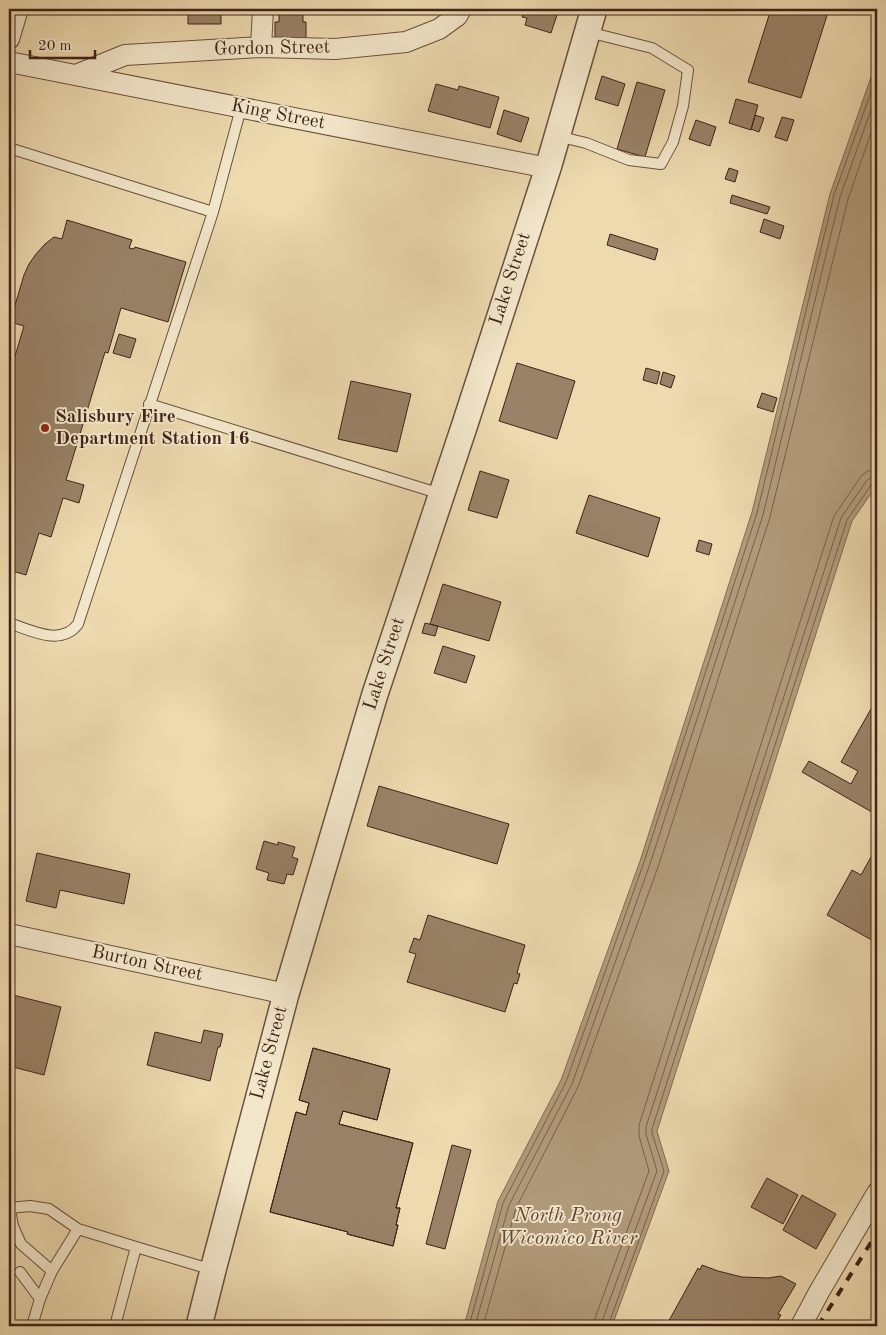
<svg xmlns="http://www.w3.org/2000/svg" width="886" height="1335" font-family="'Old Standard TT',serif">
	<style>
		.water { fill: #b29c7c; stroke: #846c54 }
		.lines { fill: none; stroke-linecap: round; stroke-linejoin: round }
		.shore { stroke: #78604a; stroke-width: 1 }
		.building { fill: #998267; stroke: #3f2319 }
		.service-casing { stroke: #6a513e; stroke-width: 12 }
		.minor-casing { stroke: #6a513e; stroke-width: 22 }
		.tertiary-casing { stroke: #6a513e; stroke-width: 28 }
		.service { stroke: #f3e7cb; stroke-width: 10 }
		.minor { stroke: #f3e7cb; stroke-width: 20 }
		.tertiary { stroke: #f3e7cb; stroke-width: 25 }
		.rail { stroke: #3f2319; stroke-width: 4; stroke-dasharray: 9 9; stroke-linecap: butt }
		.poi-dot { fill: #8f2418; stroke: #f3e7cb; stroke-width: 2 }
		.labels { text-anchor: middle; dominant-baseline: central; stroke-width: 4; stroke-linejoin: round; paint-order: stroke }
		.street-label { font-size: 19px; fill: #3f2319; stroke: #f3e7cb }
		.poi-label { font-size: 19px; font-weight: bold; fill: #3f2319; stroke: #f3e7cb; text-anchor: start }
		.water-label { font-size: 20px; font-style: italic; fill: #624737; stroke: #f3e7cb }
	</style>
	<rect width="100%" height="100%" fill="#eddaaf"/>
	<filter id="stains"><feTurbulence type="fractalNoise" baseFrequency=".004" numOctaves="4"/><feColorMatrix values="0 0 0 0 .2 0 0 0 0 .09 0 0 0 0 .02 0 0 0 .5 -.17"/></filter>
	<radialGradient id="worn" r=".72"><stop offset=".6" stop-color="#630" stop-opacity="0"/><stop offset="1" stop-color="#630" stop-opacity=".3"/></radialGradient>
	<path class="water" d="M 877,60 L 877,485 L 852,521 L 657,1131 L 669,1171 L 612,1326 L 464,1326 L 498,1201 L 561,1080 L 640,861 L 752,512 L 830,194 Z"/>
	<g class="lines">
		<path class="shore" d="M 469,1326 L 503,1203 L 566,1082 L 644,862 L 757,513 L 834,195 L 877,75
			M 475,1326 L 509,1205 L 572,1084 L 650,864 L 763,515 L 840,197 L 877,93
			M 483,1326 L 516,1208 L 578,1087 L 658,867 L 770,517 L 848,199 L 877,116
			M 594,1326 L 595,1318 L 649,1171 L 639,1136 L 639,1125 L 834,516 L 862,475 L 868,471 L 877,469
			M 601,1326 L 602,1321 L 657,1171 L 646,1134 L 646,1127 L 841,518 L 867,480 L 872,477 L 877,477
			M 608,1326 L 664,1171 L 652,1133 L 652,1129 L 847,520 L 871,485 L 874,483 L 877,483"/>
	</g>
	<path class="building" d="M 188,9 L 221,9 L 221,24 L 188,24 Z
		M 525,9 L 559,9 L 551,33 L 525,25 L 527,18 L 522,17 Z
		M 771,9 L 829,9 L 801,98 L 748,82 Z
		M 279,12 L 303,13 L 303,22 L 306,22 L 306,41 L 275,40 L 275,22 L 279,22 Z
		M 602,76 L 625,84 L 618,106 L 595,99 Z
		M 637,82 L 665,90 L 645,157 L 617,149 Z
		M 436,84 L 458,90 L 459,86 L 499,97 L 490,128 L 428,111 Z
		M 736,99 L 758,105 L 751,130 L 729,123 Z
		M 504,110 L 529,118 L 521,142 L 497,134 Z
		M 755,115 L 764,118 L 759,132 L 751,129 Z
		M 782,117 L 794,120 L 787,141 L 775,137 Z
		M 696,120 L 716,127 L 710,146 L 689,139 Z
		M 729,168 L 738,171 L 735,182 L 725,179 Z
		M 732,195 L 770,207 L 767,214 L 730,203 Z
		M 764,219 L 784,226 L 780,239 L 760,232 Z
		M 67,220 L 132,240 L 129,248 L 134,249 L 135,247 L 186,262 L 168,322 L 121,308 L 108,353 L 105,352 L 66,480 L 84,485 L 79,503 L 63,498 L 51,537 L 39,533 L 26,575 L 9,570 L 9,376 L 24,326 L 10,322 L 24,275 L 29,264 L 36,254 L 45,244 L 54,237 L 62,239 Z
		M 610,234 L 658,249 L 655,260 L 607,245 Z
		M 119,334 L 136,339 L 130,358 L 113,353 Z
		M 517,363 L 575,381 L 557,439 L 499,421 Z
		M 646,368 L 660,372 L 657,384 L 643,380 Z
		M 663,372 L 675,376 L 671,388 L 660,384 Z
		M 351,381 L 411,394 L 397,452 L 338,439 Z
		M 762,393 L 777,398 L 773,412 L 757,407 Z
		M 480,471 L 509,480 L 497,518 L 468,510 Z
		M 589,495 L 660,518 L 648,557 L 576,533 Z
		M 699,540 L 712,544 L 709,555 L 696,551 Z
		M 443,584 L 501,602 L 489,641 L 430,624 Z
		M 425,623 L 438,626 L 435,636 L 422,633 Z
		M 443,646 L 475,656 L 466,683 L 434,673 Z
		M 876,700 L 877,701 L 877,815 L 802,772 L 809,761 L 851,784 L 858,771 L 841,762 Z
		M 379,786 L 509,824 L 497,864 L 367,826 Z
		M 264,841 L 278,845 L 278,842 L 295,847 L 292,857 L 298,859 L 293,875 L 287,874 L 284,884 L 267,880 L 269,873 L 256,869 Z
		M 877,846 L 877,943 L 827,915 L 852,870 L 861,875 Z
		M 37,853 L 130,874 L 124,904 L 60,890 L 56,908 L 26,901 Z
		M 428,915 L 525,945 L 517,973 L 520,974 L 517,984 L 514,983 L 505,1012 L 407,982 L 416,954 L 409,952 L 414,938 L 420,940 Z
		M 13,995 L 61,1007 L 44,1075 L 9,1066 L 9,1013 Z
		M 204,1030 L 223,1034 L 220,1047 L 218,1047 L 210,1081 L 147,1065 L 155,1032 L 201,1043 Z
		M 313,1048 L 390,1069 L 377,1120 L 343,1111 L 339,1124 L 413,1143 L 396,1208 L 400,1208 L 396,1225 L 398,1225 L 393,1246 L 347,1234 L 348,1232 L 270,1212 L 296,1112 L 306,1115 L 309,1103 L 299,1100 Z
		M 313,1048 L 390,1069 L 377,1120 L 343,1111 L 339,1124 L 413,1143 L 396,1208 L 400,1208 L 396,1225 L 398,1225 L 393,1246 L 347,1234 L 348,1232 L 270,1212 L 296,1112 L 306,1115 L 309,1103 L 299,1100 Z
		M 452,1145 L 471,1150 L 445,1249 L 426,1244 Z
		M 767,1178 L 798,1195 L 783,1224 L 751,1207 Z
		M 802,1195 L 836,1214 L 816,1249 L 783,1230 Z
		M 702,1265 L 718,1271 L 742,1277 L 768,1278 L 781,1276 L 796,1284 L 778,1314 L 781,1315 L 774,1326 L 666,1326 L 698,1268 L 700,1270 Z"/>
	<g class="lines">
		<defs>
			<path id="service" d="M 557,136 L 586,143 L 629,160 L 661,164 L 673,142 L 683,106 L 688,70 L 652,48 L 588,32
				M 9,148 L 213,212 L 78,624 C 61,647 30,630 9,623
				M 213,212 L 241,108
				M 149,404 L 441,494
				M 9,1208 L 30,1206 L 49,1209 L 78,1229 L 136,1247
				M 10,1209 L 13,1226 L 21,1244 L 52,1271
				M 20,1272 L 40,1299
				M 32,1326 L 40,1299 L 52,1271 L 78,1229
				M 115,1326 L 136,1247 L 213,1270"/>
			<path id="minor" d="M 9,39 L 18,9
				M 261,47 L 263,9
				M 9,62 L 548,168
				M 76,75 L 125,55 L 261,47 L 335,49 L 406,42 L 439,29 L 457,16 L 461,9
				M 9,934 L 286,994
				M 801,1326 L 819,1292 L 877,1193"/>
			<path id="tertiary" d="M 199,1326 L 213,1270 L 286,994 L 375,694 L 465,424 L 548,168 L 594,9"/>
		</defs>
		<use href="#service" class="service-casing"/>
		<use href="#minor" class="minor-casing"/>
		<use href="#tertiary" class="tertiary-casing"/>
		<use href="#service" class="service"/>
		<use href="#minor" class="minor"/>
		<use href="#tertiary" class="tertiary"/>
		<path class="rail" d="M 818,1326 L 877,1233"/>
	</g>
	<circle class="poi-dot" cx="45" cy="428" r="5"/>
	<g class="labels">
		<g class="street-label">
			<text transform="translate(272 49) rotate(-1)">Gordon Street</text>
			<text transform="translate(278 115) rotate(11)">King Street</text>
			<text transform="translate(511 279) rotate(-72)">Lake Street</text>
			<text transform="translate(385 664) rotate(-72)">Lake Street</text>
			<text transform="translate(147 964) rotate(12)">Burton Street</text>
			<text transform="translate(270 1053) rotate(-75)">Lake Street</text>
		</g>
		<g class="poi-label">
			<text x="55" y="417">Salisbury Fire<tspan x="55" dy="22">Department Station 16</tspan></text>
		</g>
		<g class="water-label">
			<text x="568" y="1216">North Prong<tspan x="568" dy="23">Wicomico River</tspan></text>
		</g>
	</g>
	<rect width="886" height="1335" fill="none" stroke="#eddaaf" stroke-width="30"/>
	<rect x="10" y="10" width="866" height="1315" fill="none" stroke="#3f2319" stroke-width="2.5"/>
	<rect x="15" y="15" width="856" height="1305" fill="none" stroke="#3f2319"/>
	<path d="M30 50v8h65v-8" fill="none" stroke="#3f2319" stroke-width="2.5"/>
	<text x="38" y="50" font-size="15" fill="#3f2319" stroke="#f3e7cb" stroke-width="4" paint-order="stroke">20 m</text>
	<rect width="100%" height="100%" filter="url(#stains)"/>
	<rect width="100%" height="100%" fill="url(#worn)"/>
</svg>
